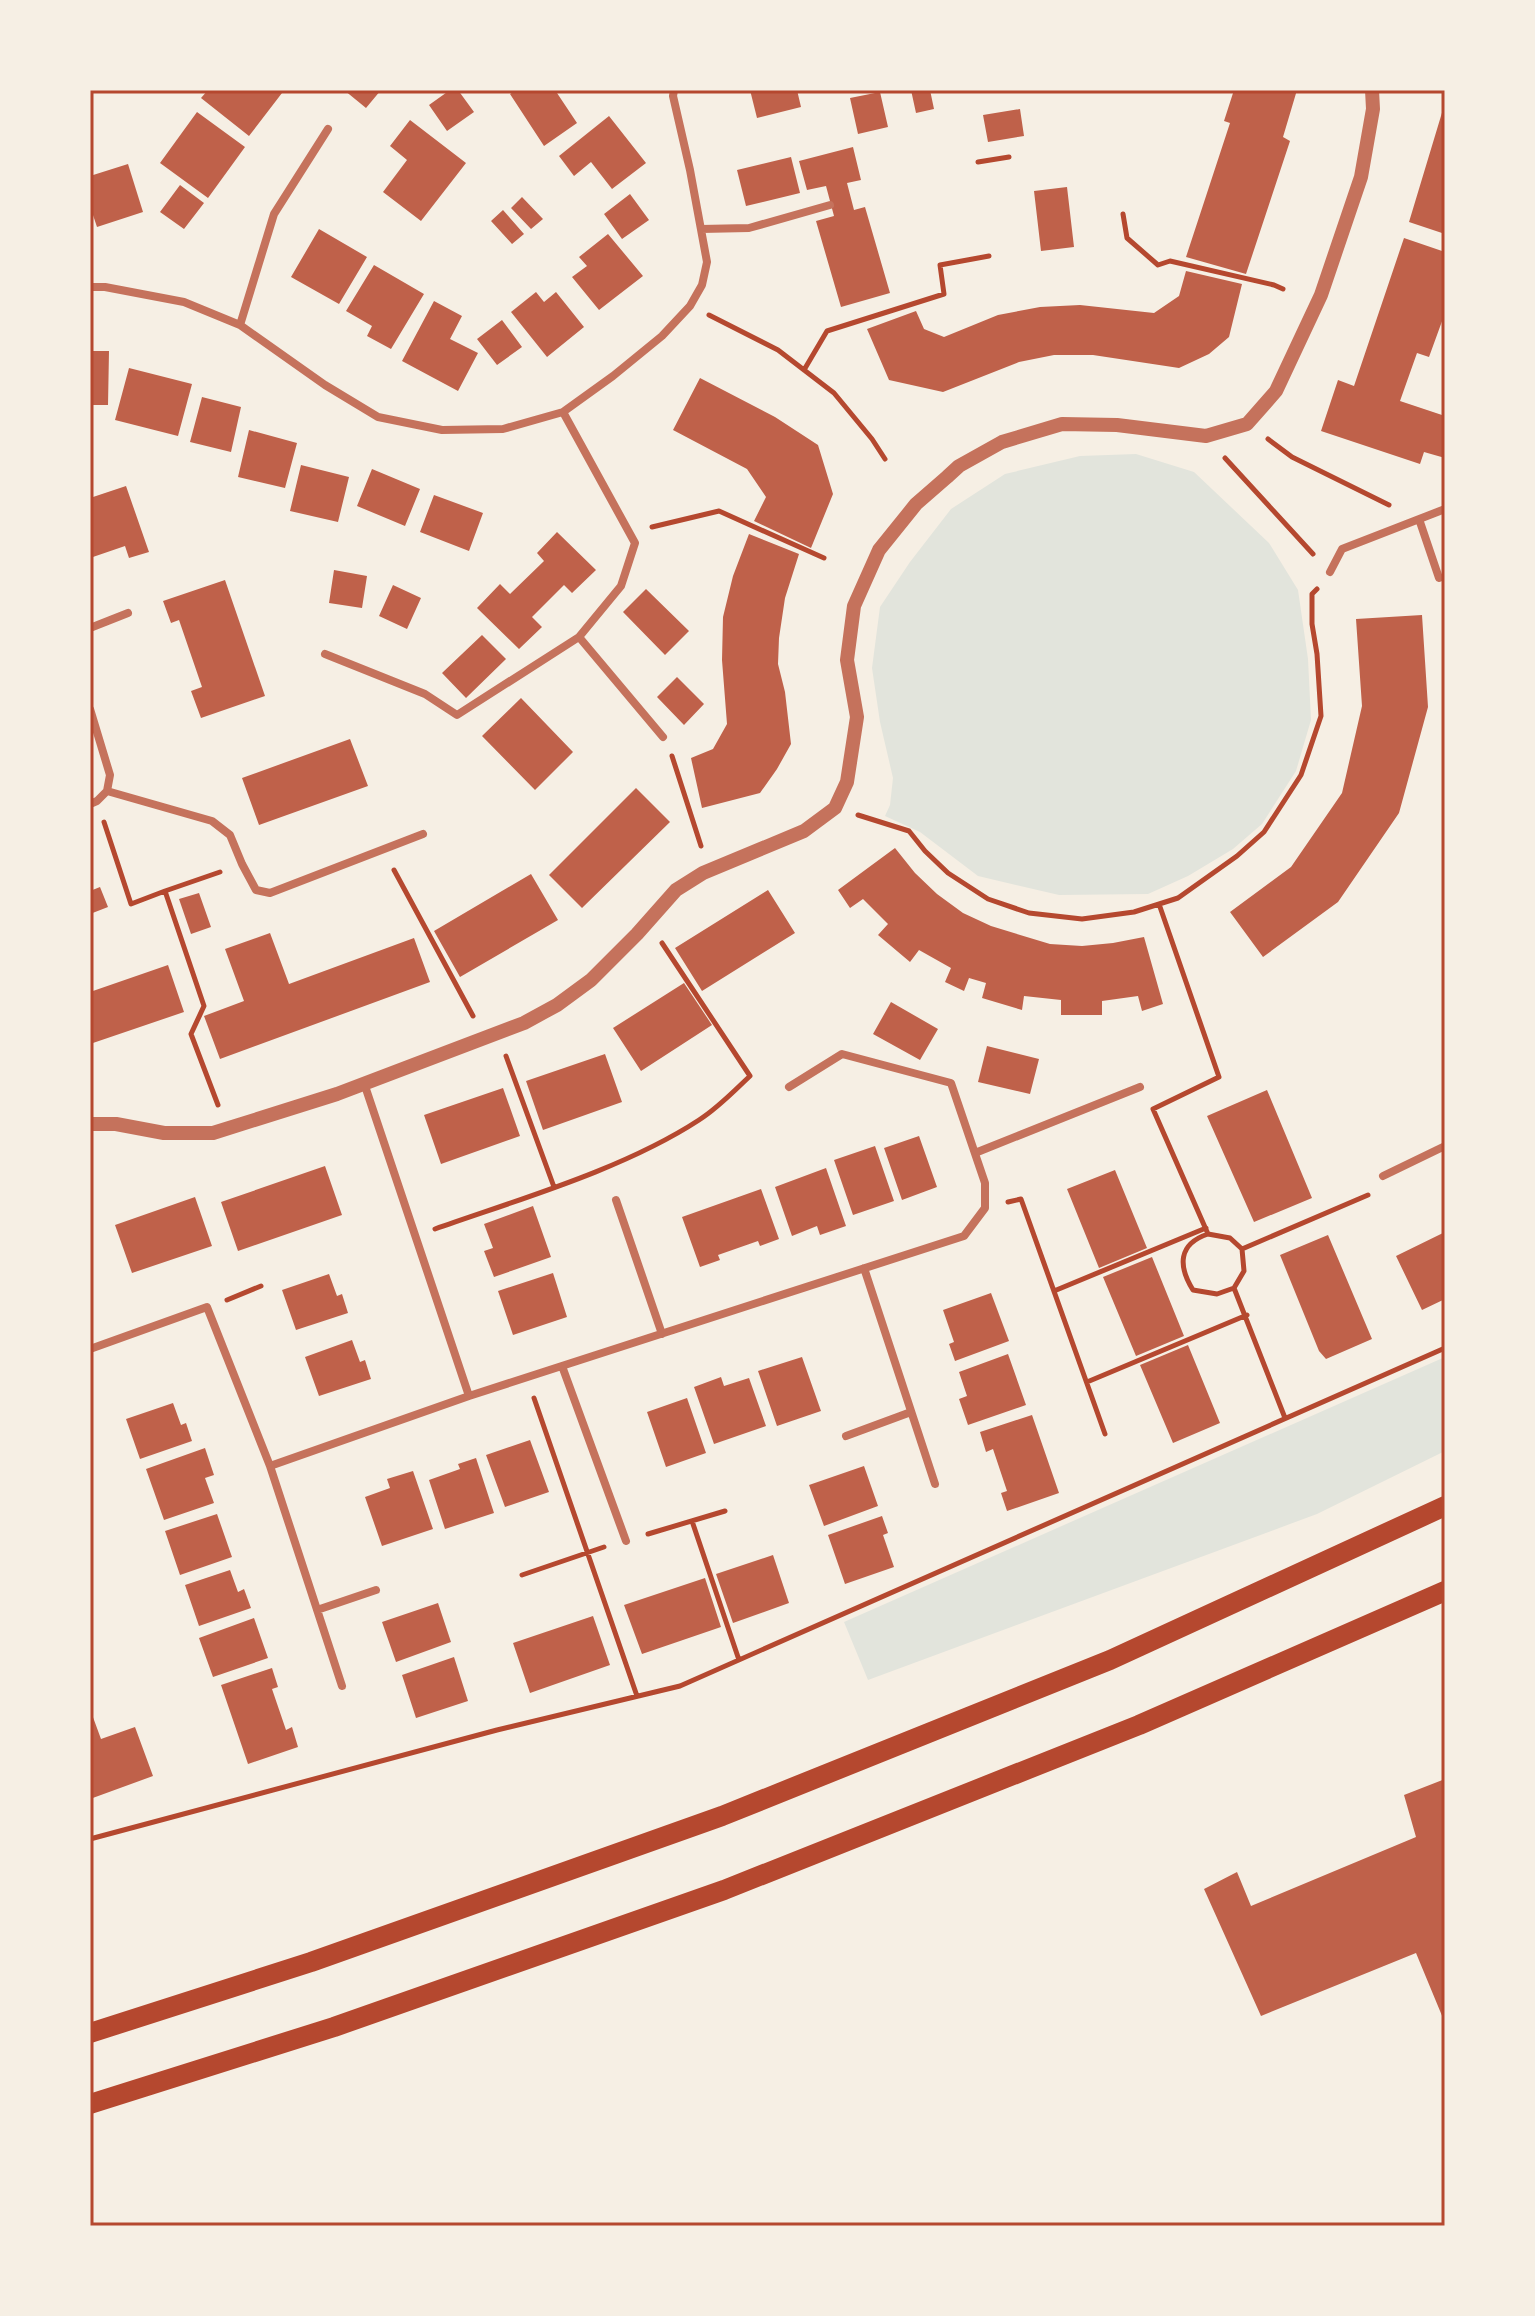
<svg xmlns="http://www.w3.org/2000/svg" width="1535" height="2316" font-family="'Noto Serif',serif">
	<style>
		.green { fill: #e2e4dc }
		.building { fill: #bf614a }
		.lines { fill: none; stroke-linecap: round; stroke-linejoin: round }
		.path { stroke: #b5482f; stroke-width: 5 }
		.minor { stroke: #c5725c; stroke-width: 8 }
		.tertiary { stroke: #c5725c; stroke-width: 14 }
		.primary { stroke: #b5482f; stroke-width: 20 }
		.neatline { fill: none; stroke: #b5482f; stroke-width: 3 }
	</style>
	<rect width="100%" height="100%" fill="#f6efe4"/>
	<path class="green" d="M 1136,454 L 1194,472 L 1269,543 L 1298,590 L 1308,659 L 1311,720 L 1296,771 L 1262,824 L 1233,849 L 1188,876 L 1148,894 L 1059,895 L 978,876 L 920,832 L 885,816 L 890,805 L 893,778 L 880,722 L 872,668 L 880,607 L 910,562 L 951,509 L 1005,474 L 1080,456 Z
		M 1445,1357 L 1445,1451 L 1317,1514 L 868,1680 L 844,1622 Z"/>
	<path class="building" d="M 208,90 L 279,90 L 282,93 L 249,136 L 201,98 Z
		M 344,90 L 381,90 L 366,108 Z
		M 450,90 L 458,90 L 474,112 L 447,131 L 429,105 Z
		M 516,90 L 555,90 L 577,123 L 544,146 L 510,94 Z
		M 750,90 L 797,90 L 801,107 L 757,118 Z
		M 911,90 L 930,90 L 934,109 L 916,113 Z
		M 1234,90 L 1297,90 L 1283,137 L 1290,141 L 1246,274 L 1186,257 L 1230,123 L 1224,121 Z
		M 880,92 L 888,127 L 858,134 L 850,98 Z
		M 1444,106 L 1445,106 L 1445,234 L 1409,222 Z
		M 1020,109 L 1024,136 L 988,142 L 983,115 Z
		M 197,112 L 245,147 L 208,198 L 160,163 Z
		M 609,116 L 646,163 L 612,189 L 591,162 L 574,176 L 559,156 Z
		M 410,120 L 466,163 L 421,221 L 383,192 L 407,160 L 390,146 Z
		M 853,147 L 861,180 L 847,183 L 854,210 L 865,207 L 890,293 L 841,307 L 816,221 L 834,216 L 826,186 L 807,190 L 799,161 Z
		M 791,157 L 800,193 L 746,206 L 737,170 Z
		M 128,164 L 143,212 L 97,227 L 90,206 L 90,176 Z
		M 180,185 L 204,203 L 184,229 L 160,212 Z
		M 1067,187 L 1074,247 L 1041,251 L 1034,191 Z
		M 630,194 L 649,220 L 622,239 L 604,214 Z
		M 522,197 L 543,219 L 531,229 L 511,208 Z
		M 503,210 L 524,234 L 512,244 L 491,221 Z
		M 319,229 L 367,257 L 339,304 L 291,277 Z
		M 608,234 L 643,276 L 599,310 L 572,277 L 587,266 L 579,257 Z
		M 1404,238 L 1445,252 L 1445,313 L 1429,357 L 1417,353 L 1400,401 L 1445,416 L 1445,458 L 1424,452 L 1420,464 L 1321,431 L 1338,380 L 1354,386 Z
		M 374,265 L 424,294 L 391,349 L 367,336 L 372,326 L 346,311 Z
		M 1186,271 L 1242,284 L 1229,337 L 1209,354 L 1179,368 L 1093,355 L 1054,355 L 1019,362 L 943,392 L 889,380 L 867,329 L 916,311 L 924,329 L 944,337 L 998,315 L 1040,307 L 1080,305 L 1154,313 L 1179,296 Z
		M 536,292 L 544,302 L 556,292 L 584,327 L 547,357 L 511,312 Z
		M 434,301 L 462,316 L 450,339 L 478,353 L 458,391 L 402,361 Z
		M 502,320 L 522,347 L 497,365 L 477,339 Z
		M 90,351 L 109,351 L 108,405 L 90,405 Z
		M 129,368 L 192,384 L 178,436 L 115,420 Z
		M 700,378 L 775,417 L 818,445 L 833,494 L 811,548 L 754,521 L 766,497 L 747,469 L 673,430 Z
		M 202,397 L 241,407 L 231,452 L 190,442 Z
		M 249,430 L 297,443 L 285,488 L 238,477 Z
		M 301,465 L 349,477 L 338,522 L 290,511 Z
		M 372,469 L 420,489 L 405,526 L 357,506 Z
		M 126,486 L 149,552 L 129,558 L 125,546 L 90,558 L 90,498 Z
		M 434,495 L 483,513 L 469,551 L 420,532 Z
		M 557,532 L 596,570 L 572,593 L 564,585 L 532,617 L 542,627 L 519,649 L 477,608 L 500,584 L 510,594 L 544,561 L 537,553 Z
		M 749,534 L 799,554 L 785,598 L 779,638 L 778,664 L 785,692 L 791,744 L 777,769 L 760,793 L 702,808 L 691,758 L 713,749 L 727,724 L 722,660 L 723,617 L 733,576 Z
		M 334,570 L 367,576 L 362,608 L 329,603 Z
		M 225,580 L 265,696 L 201,718 L 191,691 L 202,687 L 179,620 L 171,623 L 163,601 Z
		M 393,585 L 421,598 L 407,629 L 379,616 Z
		M 646,589 L 689,631 L 665,655 L 623,612 Z
		M 1422,615 L 1428,707 L 1399,813 L 1338,902 L 1263,957 L 1230,912 L 1291,867 L 1342,793 L 1362,706 L 1356,619 Z
		M 482,635 L 506,659 L 466,698 L 442,673 Z
		M 677,677 L 704,704 L 684,725 L 657,697 Z
		M 521,698 L 573,752 L 535,790 L 482,736 Z
		M 350,739 L 368,786 L 259,825 L 242,778 Z
		M 636,788 L 670,822 L 582,908 L 549,875 Z
		M 895,848 L 915,873 L 937,894 L 963,913 L 991,926 L 1050,944 L 1082,946 L 1113,943 L 1144,937 L 1163,1004 L 1142,1011 L 1138,996 L 1102,1001 L 1102,1015 L 1061,1015 L 1061,1000 L 1024,996 L 1022,1010 L 982,998 L 986,983 L 969,978 L 964,991 L 945,982 L 951,968 L 919,950 L 910,962 L 878,935 L 888,924 L 863,899 L 850,908 L 838,890 Z
		M 531,874 L 558,920 L 460,977 L 434,931 Z
		M 100,887 L 108,907 L 90,914 L 90,891 Z
		M 768,890 L 795,933 L 702,991 L 675,948 Z
		M 199,893 L 211,927 L 191,934 L 179,899 Z
		M 270,933 L 289,984 L 414,938 L 430,982 L 220,1059 L 204,1016 L 244,1001 L 225,949 Z
		M 168,965 L 184,1012 L 90,1044 L 90,992 Z
		M 684,983 L 712,1025 L 641,1071 L 613,1028 Z
		M 891,1002 L 938,1029 L 920,1060 L 873,1034 Z
		M 987,1046 L 1039,1059 L 1030,1094 L 978,1082 Z
		M 605,1054 L 622,1102 L 543,1130 L 526,1081 Z
		M 503,1088 L 520,1136 L 441,1164 L 424,1115 Z
		M 1267,1090 L 1312,1198 L 1254,1222 L 1207,1116 Z
		M 919,1136 L 937,1187 L 902,1200 L 884,1148 Z
		M 875,1146 L 894,1201 L 853,1215 L 834,1160 Z
		M 325,1166 L 342,1215 L 238,1251 L 221,1202 Z
		M 826,1168 L 846,1226 L 820,1235 L 817,1226 L 792,1236 L 775,1187 Z
		M 1115,1170 L 1147,1248 L 1099,1268 L 1067,1189 Z
		M 761,1189 L 779,1239 L 760,1246 L 758,1241 L 718,1255 L 720,1260 L 700,1267 L 682,1217 Z
		M 195,1197 L 212,1246 L 132,1273 L 115,1225 Z
		M 533,1206 L 551,1257 L 494,1277 L 484,1251 L 493,1248 L 484,1224 Z
		M 1445,1232 L 1445,1299 L 1422,1310 L 1396,1256 Z
		M 1328,1235 L 1372,1339 L 1326,1359 L 1319,1351 L 1280,1255 Z
		M 1152,1257 L 1184,1336 L 1136,1356 L 1103,1277 Z
		M 553,1273 L 567,1317 L 513,1335 L 498,1291 Z
		M 329,1274 L 337,1296 L 342,1294 L 348,1313 L 296,1330 L 282,1290 Z
		M 991,1293 L 1009,1341 L 955,1361 L 949,1344 L 954,1342 L 943,1310 Z
		M 352,1340 L 360,1362 L 365,1360 L 371,1379 L 319,1396 L 305,1357 Z
		M 1188,1345 L 1220,1423 L 1173,1443 L 1140,1365 Z
		M 1008,1354 L 1026,1405 L 968,1425 L 959,1399 L 967,1396 L 959,1372 Z
		M 802,1357 L 821,1411 L 777,1426 L 758,1371 Z
		M 721,1377 L 724,1386 L 749,1378 L 766,1426 L 714,1444 L 694,1387 Z
		M 687,1398 L 706,1453 L 666,1467 L 647,1412 Z
		M 173,1403 L 181,1425 L 186,1423 L 192,1441 L 140,1459 L 126,1419 Z
		M 1032,1415 L 1059,1493 L 1007,1511 L 1001,1493 L 1007,1491 L 993,1449 L 986,1452 L 980,1432 Z
		M 530,1440 L 549,1492 L 505,1507 L 486,1455 Z
		M 205,1448 L 214,1475 L 205,1478 L 214,1503 L 164,1520 L 146,1469 Z
		M 476,1458 L 494,1513 L 445,1529 L 429,1480 L 460,1469 L 458,1464 Z
		M 864,1466 L 878,1506 L 824,1526 L 809,1485 Z
		M 413,1471 L 433,1529 L 382,1546 L 365,1497 L 390,1488 L 387,1479 Z
		M 217,1514 L 232,1557 L 180,1575 L 165,1531 Z
		M 882,1516 L 888,1533 L 883,1535 L 894,1567 L 845,1584 L 828,1535 Z
		M 773,1555 L 789,1603 L 733,1623 L 716,1574 Z
		M 230,1570 L 238,1592 L 244,1589 L 251,1608 L 199,1626 L 185,1585 Z
		M 705,1578 L 721,1627 L 642,1654 L 624,1605 Z
		M 438,1603 L 451,1642 L 396,1662 L 382,1622 Z
		M 593,1616 L 610,1665 L 530,1693 L 513,1643 Z
		M 254,1618 L 268,1658 L 213,1677 L 199,1638 Z
		M 454,1657 L 468,1701 L 416,1718 L 402,1675 Z
		M 272,1668 L 278,1687 L 272,1689 L 286,1730 L 292,1727 L 298,1747 L 248,1764 L 221,1685 Z
		M 90,1709 L 101,1739 L 135,1727 L 153,1776 L 90,1799 Z
		M 1445,1779 L 1445,2023 L 1416,1953 L 1261,2016 L 1204,1889 L 1237,1872 L 1251,1906 L 1416,1837 L 1404,1795 Z"/>
	<g class="lines">
		<path class="path" d="M 978,162 L 1009,157
			M 1123,214 L 1127,238 L 1158,265 L 1170,261 L 1274,285 L 1283,289
			M 709,315 L 778,350 L 834,393 L 872,439 L 885,459
			M 804,370 L 827,331 L 944,294 L 940,265 L 989,256
			M 1268,439 L 1292,457 L 1389,505
			M 1225,458 L 1313,554
			M 652,527 L 719,511 L 824,558
			M 672,756 L 701,846
			M 858,815 L 909,831 L 925,851 L 948,873 L 988,899 L 1029,913 L 1082,919 L 1134,912 L 1178,898 L 1237,856 L 1264,832 L 1301,775 L 1321,716 L 1317,654 L 1312,624 L 1312,594 L 1317,589
			M 104,822 L 131,904 L 165,891
			M 394,870 L 473,1016
			M 1159,904 L 1219,1077 L 1153,1109 L 1208,1234 L 1230,1238 L 1242,1249
			M 506,1056 L 554,1187
			M 218,1105 L 191,1034 L 204,1006 L 165,891 L 220,872
			M 1008,1202 L 1021,1199 L 1105,1434
			M 435,1229 C 520,1199 624,1169 699,1120 C 718,1108 734,1091 750,1076 L 662,943
			M 1208,1234 C 1178,1244 1178,1266 1193,1290 L 1217,1294 L 1234,1288
			M 1054,1291 L 1206,1228
			M 227,1300 L 261,1286
			M 1087,1382 L 1247,1315
			M 534,1398 L 637,1696
			M 1285,1418 L 1234,1288 L 1244,1271 L 1242,1249 L 1368,1195
			M 692,1521 L 739,1660
			M 648,1534 L 725,1511
			M 522,1575 L 604,1547
			M 90,1839 L 497,1730 L 680,1686 L 1445,1348"/>
		<path class="minor" d="M 701,229 L 749,228 L 830,205
			M 90,287 L 105,287 L 184,302 L 240,325 L 325,385 L 378,417 L 442,430 L 503,429 L 563,412 L 613,376 L 662,336 L 690,306 L 702,285 L 707,262 L 690,170 L 673,96 L 674,90
			M 240,325 L 274,214 L 328,129
			M 1419,519 L 1439,578
			M 1330,572 L 1342,549 L 1445,509
			M 90,628 L 128,613
			M 579,637 L 663,737
			M 325,654 L 425,694 L 457,715 L 579,637 L 621,586 L 635,543 L 563,412
			M 90,709 L 110,775 L 107,791
			M 90,804 L 97,801 L 107,791 L 212,821 L 230,835 L 242,864 L 256,890 L 270,893 L 423,834
			M 975,1153 L 1140,1087
			M 1383,1176 L 1445,1146
			M 616,1200 L 662,1334
			M 864,1268 L 935,1484
			M 90,1349 L 207,1307 L 270,1466 L 469,1396 L 364,1083
			M 562,1366 L 626,1541
			M 469,1396 L 964,1236 L 985,1208 L 985,1183 L 951,1083 L 842,1054 L 789,1087
			M 846,1436 L 911,1412
			M 270,1466 L 342,1686
			M 317,1610 L 376,1590"/>
		<path class="tertiary" d="M 90,1124 L 116,1124 L 164,1133 L 213,1133 L 337,1094 L 524,1023 L 557,1005 L 591,980 L 637,934 L 676,890 L 703,873 L 804,831 L 835,808 L 847,782 L 857,717 L 847,660 L 854,606 L 879,550 L 916,504 L 947,477 L 959,466 L 1002,442 L 1062,424 L 1117,425 L 1206,436 L 1247,424 L 1276,391 L 1321,295 L 1361,177 L 1373,109 L 1372,90"/>
		<path class="primary" d="M 90,2033 L 311,1962 L 722,1816 L 1110,1660 L 1445,1506
			M 90,2104 L 334,2027 L 724,1890 L 1139,1725 L 1445,1591"/>
	</g>
	<rect width="1535" height="2316" fill="none" stroke="#f6efe4" stroke-width="184"/>
	<rect x="92" y="92" width="1351" height="2132" class="neatline"/>
</svg>
